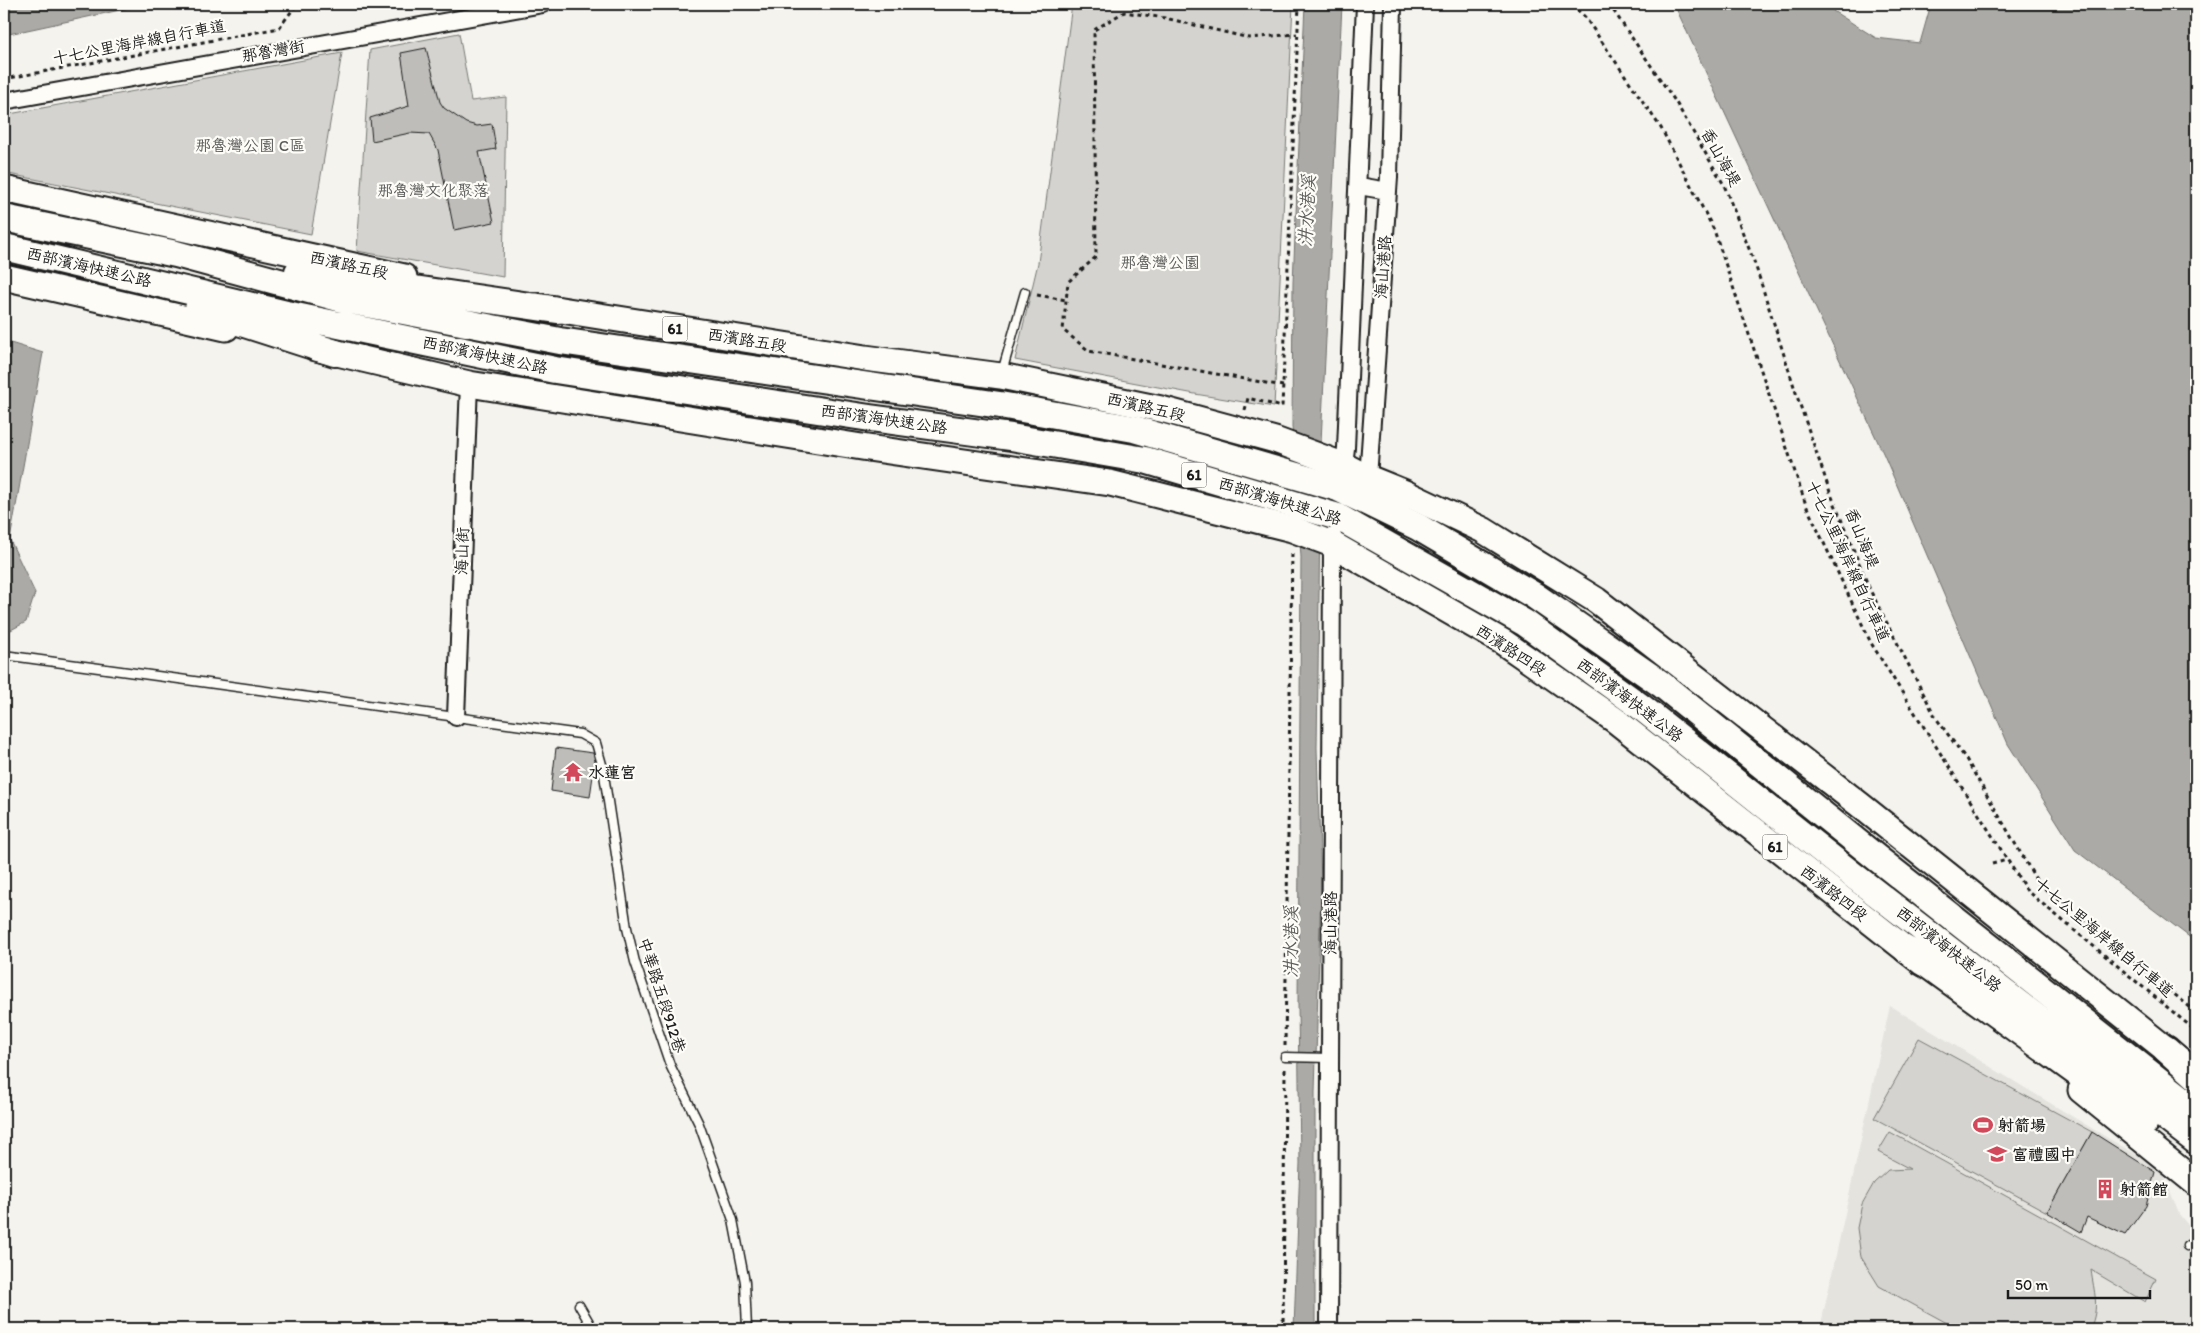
<svg xmlns="http://www.w3.org/2000/svg" width="2200" height="1333" font-family="Itim,'LXGW WenKai TC',sans-serif">
	<style>
		.built { fill: #e4e3de }
		.green { fill: #d4d3cf; stroke: #787876 }
		.water { fill: #abaaa6; stroke: #72716f }
		.building { fill: #bebdba; stroke: #1c1c1c }
		.lines { fill: none; stroke-linecap: round; stroke-linejoin: round }
		.service-casing { stroke: #1c1c1c; stroke-width: 11 }
		.minor-casing { stroke: #1c1c1c; stroke-width: 20 }
		.primary-casing { stroke: #1c1c1c; stroke-width: 29 }
		.trunk-casing { stroke: #1c1c1c; stroke-width: 30 }
		.path { stroke: #1c1c1c; stroke-width: 3; stroke-dasharray: 4 4; stroke-linecap: butt }
		.service { stroke: #fdfcf7; stroke-width: 8 }
		.minor { stroke: #fdfcf7; stroke-width: 16 }
		.primary { stroke: #fdfcf7; stroke-width: 25 }
		.trunk { stroke: #fdfcf7; stroke-width: 26 }
		.labels { text-anchor: middle; dominant-baseline: central; stroke-width: 4.5; stroke-linejoin: round; paint-order: stroke }
		.shield { fill: #fdfcf7; stroke: #605f5e; stroke-width: 1 }
		.shield-label { font-size: 15px; font-weight: bold; fill: #1c1c1c }
		.street-label { font-size: 16px; fill: #1c1c1c; stroke: #fdfcf7 }
		.park-label { font-size: 16px; fill: #5c5c5b; stroke: #fdfcf7 }
		.poi-label { font-size: 16px; font-weight: bold; fill: #1c1c1c; stroke: #fdfcf7; text-anchor: start }
		.water-label { font-size: 18px; font-style: italic; fill: #5c5c5a; stroke: #fdfcf7 }
	</style>
	<rect width="100%" height="100%" fill="#f4f3ee"/>
	<filter id="ink" filterUnits="userSpaceOnUse"><feTurbulence type="fractalNoise" baseFrequency=".02" numOctaves="2"/><feDisplacementMap in="SourceGraphic" scale="10" xChannelSelector="R" yChannelSelector="G"/><feConvolveMatrix kernelMatrix="1 2 1 2 8 2 1 2 1" color-interpolation-filters="sRGB"/></filter>
	<g filter="url(#ink)">
		<path class="built" d="M 1890,1006 L 2111,1140 L 2161,1168 L 2179,1214 L 2196,1235 L 2196,1288 L 2187,1329 L 1820,1329 Z"/>
		<path class="green" d="M 1072,4 L 1293,4 L 1274,407 L 1195,394 L 1015,360 L 1038,263 Z
			M 459,33 L 471,101 L 506,97 L 503,277 L 357,251 L 370,50 Z
			M 342,53 L 311,234 L 4,173 L 4,115 Z
			M 1919,1038 L 2092,1132 L 2047,1212 L 1874,1118 Z
			M 1890,1132 L 2156,1279 L 2145,1302 L 2091,1270 C 2094,1293 2100,1306 2090,1329 L 1958,1329 L 1879,1286 L 1861,1257 L 1857,1228 L 1862,1204 L 1874,1183 L 1888,1170 L 1910,1169 L 1878,1152 Z"/>
		<path class="water" d="M 4,4 L 148,4 L 4,35 Z
			M 1305,4 L 1342,4 L 1321,442 L 1317,748 L 1321,885 L 1315,1092 L 1315,1329 L 1294,1329 L 1300,1163 L 1298,1003 L 1301,557 L 1292,426 L 1293,283 Z
			M 1674,4 L 1832,4 L 1833,11 L 1876,38 L 1920,43 L 1931,4 L 2196,4 L 2196,942 L 2075,850 L 2008,744 L 1884,455 Z
			M 4,341 L 43,353 L 10,540 L 35,593 L 26,622 L 7,632 L 4,630 Z"/>
		<path class="building" d="M 426,48 L 440,102 L 444,108 L 466,123 L 477,126 L 492,124 L 496,149 L 479,152 L 494,222 L 454,230 L 438,150 L 429,134 L 410,133 L 372,141 L 370,118 L 409,106 L 401,53 Z
			M 556,748 L 593,753 L 595,761 L 590,797 L 551,791 Z
			M 2092,1132 L 2155,1172 L 2146,1206 L 2125,1235 L 2087,1217 L 2081,1232 L 2047,1212 Z"/>
		<g class="lines">
			<defs>
				<path id="service" d="M 1002,372 L 1025,292
					M 4,655 L 580,734 L 596,743 L 603,768 L 627,928 L 635,962 L 670,1065 L 699,1124 L 733,1220 L 745,1282 L 747,1329
					M 1285,1057 L 1330,1058
					M 2187,1246 L 2196,1240
					M 579,1305 L 593,1329"/>
				<path id="minor" d="M 4,101 L 543,4
					M 1359,186 L 1388,191
					M 1343,473 L 1346,448 L 1365,4
					M 1365,486 L 1368,478 L 1389,177 L 1393,4
					M 456,717 L 469,384
					M 1329,1329 L 1332,544 L 1333,536"/>
				<path id="primary" d="M 4,189 L 404,277
					M 4,277 L 226,328
					M 536,306 L 865,358 L 1001,376 L 1161,409 L 1275,440 L 1345,466 L 1368,478 L 1405,493 L 1483,530 L 1596,600 L 1860,805 L 2182,1062
					M 316,348 L 469,384 L 868,448 L 1110,483 L 1292,529 L 1332,544 L 1503,642 L 1615,720 L 1923,963
					M 2081,1090 L 2196,1183"/>
				<path id="trunk" d="M 4,218 L 176,254 L 346,300 L 560,341 L 1000,405 L 1134,429 L 1338,488 L 1418,527 L 1535,596 L 1661,684 L 1878,859 L 2196,1110
					M 4,247 L 286,314 L 555,370 L 870,418 L 1011,437 L 1145,460 L 1338,517 L 1525,623 L 1641,707 L 1854,876 L 2196,1141
					M 298,272 L 557,310
					M 198,309 L 335,353
					M 1907,950 L 2145,1122
					M 2166,1049 L 2196,1076"/>
			</defs>
			<use href="#service" class="service-casing"/>
			<use href="#minor" class="minor-casing"/>
			<use href="#primary" class="primary-casing"/>
			<use href="#trunk" class="trunk-casing"/>
			<path class="path" d="M 1571,4 L 1585,17 L 1661,128 L 1714,230 L 1806,505 L 1871,643 L 2027,891 L 2196,1031
				M 1609,4 L 1675,101 L 1724,185 L 1755,264 L 1798,399 L 1830,492 L 1870,590 L 1936,718 L 1966,759 L 2038,883 L 2196,1012
				M 4,79 L 279,28 L 297,4
				M 1037,295 L 1066,300
				M 1283,386 L 1089,351 L 1063,330 L 1068,282 L 1096,257 L 1094,30 L 1124,12 L 1165,18 L 1249,38 L 1297,34
				M 1245,410 L 1248,398 L 1282,407 L 1299,4
				M 1992,864 L 2007,860
				M 1285,1046 L 1292,552
				M 1283,1329 L 1285,1069"/>
			<use href="#service" class="service"/>
			<use href="#minor" class="minor"/>
			<use href="#primary" class="primary"/>
			<use href="#trunk" class="trunk"/>
		</g>
	</g>
	<defs>
		<symbol id="temple-bare" viewBox="-9 -9 18 18"><path d="M0-6L5-2H3V0L6.5 2.5H4V6H1.5V3h-3V6H-4V2.5H-6.5L-3 0V-2H-5Z" fill="#d1495b" stroke="#fdfcf7" stroke-width="2.5" paint-order="stroke"/></symbol>
		<symbol id="stadium-bare" viewBox="-9 -9 18 18"><path d="M0-5a6.5 5 0 1 0 0 10a6.5 5 0 1 0 0-10ZM-3.5-1.8h7v3.6h-7Z" fill="#d1495b" stroke="#fdfcf7" stroke-width="2.5" paint-order="stroke"/></symbol>
		<symbol id="school-bare" viewBox="-9 -9 18 18"><path d="M0-5L7-2L0 1L-7-2ZM-4 1L0 2.5L4 1V4Q0 6-4 4Z" fill="#d1495b" stroke="#fdfcf7" stroke-width="2.5" paint-order="stroke"/></symbol>
		<symbol id="building-bare" viewBox="-9 -9 18 18"><path d="M-4-6H4V6H1V3H-1V6H-4ZM-2.5-4.3h1.7v1.8h-1.7ZM.8-4.3h1.7v1.8H.8ZM-2.5-1h1.7V.8h-1.7ZM.8-1h1.7V.8H.8Z" fill="#d1495b" stroke="#fdfcf7" stroke-width="2.5" paint-order="stroke"/></symbol>
	</defs>
	<g fill-rule="evenodd">
		<use href="#temple-bare" x="559" y="758" width="28" height="28"/>
		<use href="#stadium-bare" x="1969" y="1111" width="28" height="28"/>
		<use href="#school-bare" x="1983" y="1140" width="28" height="28"/>
		<use href="#building-bare" x="2091" y="1175" width="28" height="28"/>
	</g>
	<g class="labels">
		<g class="shield">
			<rect x="662.5" y="316.5" width="25" height="25" rx="4"/>
			<rect x="1181.5" y="462.5" width="25" height="25" rx="4"/>
			<rect x="1762.5" y="834.5" width="25" height="25" rx="4"/>
		</g>
		<g class="shield-label">
			<text x="675" y="329">61</text>
			<text x="1194" y="475">61</text>
			<text x="1775" y="847">61</text>
		</g>
		<g class="street-label">
			<text transform="translate(139 42) rotate(-11)">十七公里海岸線自行車道</text>
			<text transform="translate(273 51) rotate(-10)">那魯灣街</text>
			<text transform="translate(1721 157) rotate(61)">香山海堤</text>
			<text transform="translate(349 265) rotate(12)">西濱路五段</text>
			<text transform="translate(89 267) rotate(13)">西部濱海快速公路</text>
			<text transform="translate(1383 267) rotate(-86)">海山港路</text>
			<text transform="translate(747 340) rotate(9)">西濱路五段</text>
			<text transform="translate(485 355) rotate(12)">西部濱海快速公路</text>
			<text transform="translate(1146 407) rotate(13)">西濱路五段</text>
			<text transform="translate(884 419) rotate(8)">西部濱海快速公路</text>
			<text transform="translate(1280 501) rotate(17)">西部濱海快速公路</text>
			<text transform="translate(1862 538) rotate(68)">香山海堤</text>
			<text transform="translate(462 551) rotate(-88)">海山街</text>
			<text transform="translate(1848 561) rotate(65)">十七公里海岸線自行車道</text>
			<text transform="translate(1511 650) rotate(33)">西濱路四段</text>
			<text transform="translate(1630 700) rotate(37)">西部濱海快速公路</text>
			<text transform="translate(1834 893) rotate(38)">西濱路四段</text>
			<text transform="translate(1330 923) rotate(-90)">海山港路</text>
			<text transform="translate(2104 937) rotate(40)">十七公里海岸線自行車道</text>
			<text transform="translate(1949 949) rotate(38)">西部濱海快速公路</text>
			<text transform="translate(662 995) rotate(72)">中華路五段912巷</text>
		</g>
		<g class="park-label">
			<text x="250" y="145">那魯灣公園 C區</text>
			<text x="433" y="190">那魯灣文化聚落</text>
			<text x="1160" y="262">那魯灣公園</text>
		</g>
		<g class="poi-label">
			<text x="588" y="772">水蓮宮</text>
			<text x="1998" y="1125">射箭場</text>
			<text x="2012" y="1154">富禮國中</text>
			<text x="2120" y="1189">射箭館</text>
		</g>
		<g class="water-label">
			<text transform="translate(1307 211) rotate(-87)">汫水港溪</text>
			<text transform="translate(1291 942) rotate(-90)">汫水港溪</text>
		</g>
	</g>
	<rect width="2200" height="1333" fill="none" stroke="#fdfcf7" stroke-width="20"/>
	<rect x="10" y="10" width="2180" height="1313" fill="none" stroke="#1c1c1c" stroke-width="2" filter="url(#ink)"/>
	<path d="M2008 1290v8h142v-8" fill="none" stroke="#1c1c1c" stroke-width="2.5"/>
	<text x="2015" y="1290" font-size="15" fill="#1c1c1c" stroke="#fdfcf7" stroke-width="4" paint-order="stroke">50 m</text>
</svg>
